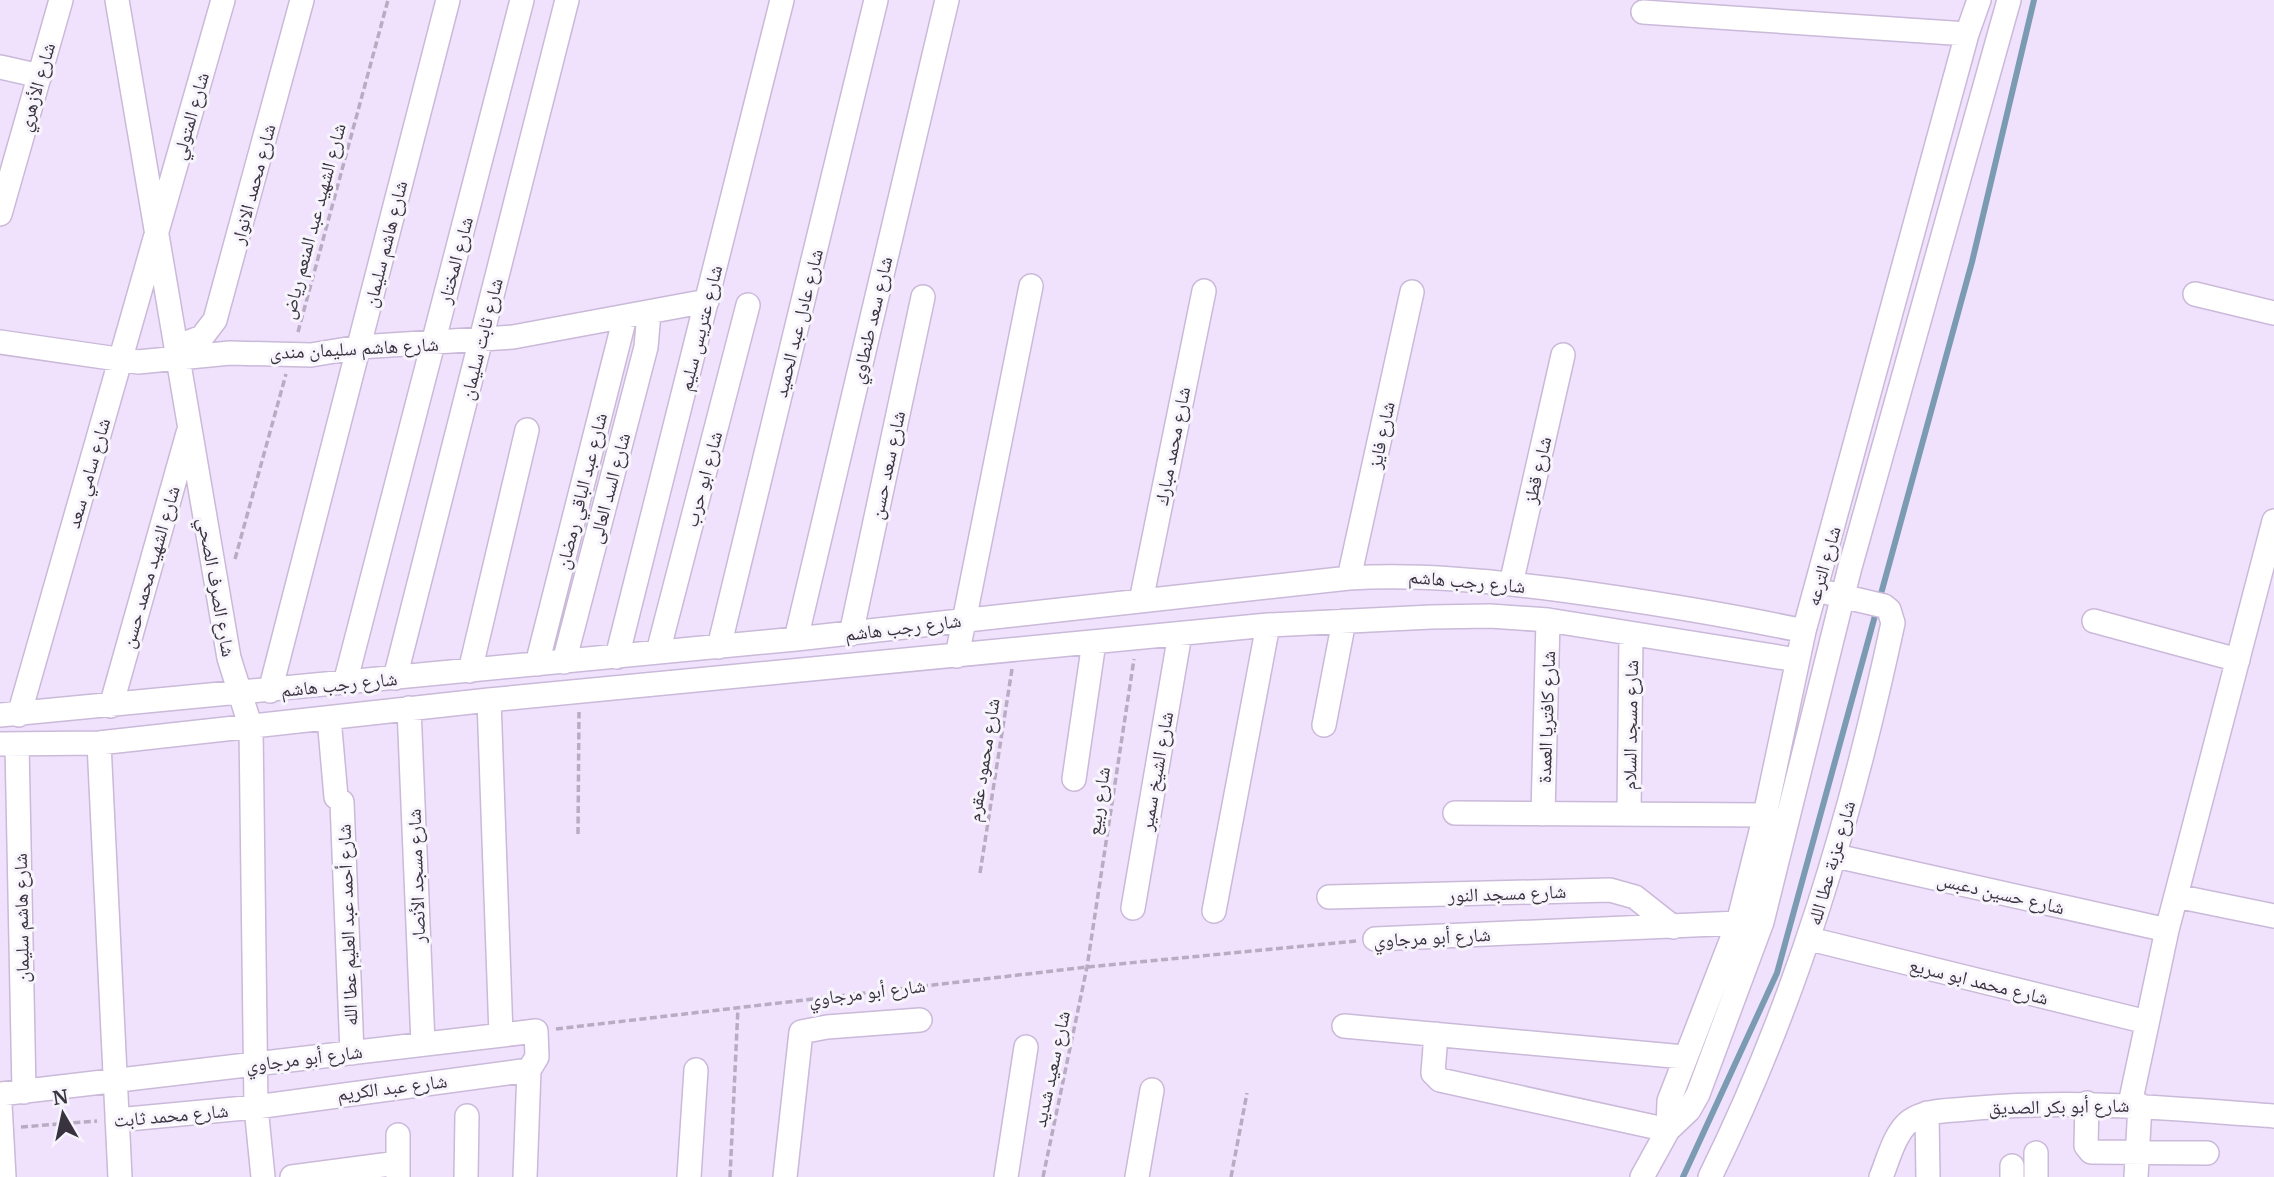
<svg xmlns="http://www.w3.org/2000/svg" width="2274" height="1177" font-family="Merriweather,'Noto Naskh Arabic',serif">
	<style>
		.lines { fill: none; stroke-linecap: round; stroke-linejoin: round }
		.stream { stroke: #7a9bb1; stroke-width: 6 }
		.street-casing { stroke: #cab9d9; stroke-width: 26 }
		.path { stroke: #b8acc2; stroke-width: 3.5; stroke-dasharray: 7 3.5; stroke-linecap: butt }
		.street { stroke: #fff; stroke-width: 23 }
		.labels { text-anchor: middle; dominant-baseline: central; stroke-width: 6; stroke-linejoin: round; paint-order: stroke }
		.street-label { font-size: 19px; fill: #393340; stroke: #f7f4fb }
	</style>
	<rect width="100%" height="100%" fill="#f0e2fc"/>
	<g class="lines">
		<path class="stream" d="M 1683,1177 L 1777,973 L 1972,262 L 2034,0"/>
		<defs>
			<path id="street" d="M 117,0 L 229,658 L 251,728 L 256,1107 L 263,1177
				M 1643,12 L 1967,34
				M 0,67 L 40,76
				M 0,214 L 61,0
				M 2195,294 L 2274,313
				M 0,342 L 138,362 L 230,353 L 311,355 L 359,347 L 513,337 L 707,301
				M 176,347 L 202,337 L 215,320 L 302,0
				M 1349,578 L 1412,292
				M 1511,584 L 1563,355
				M 1141,601 L 1204,291
				M 2094,621 L 2238,660
				M 851,634 L 923,297
				M 796,639 L 947,0
				M 719,647 L 876,0
				M 658,652 L 748,305
				M 957,656 L 1031,286
				M 617,657 L 782,0
				M 564,662 L 646,347 L 649,313
				M 537,664 L 625,317
				M 470,671 L 527,430
				M 395,678 L 567,0
				M 345,683 L 522,0
				M 270,691 L 448,0
				M 489,700 L 501,1035
				M 111,706 L 188,433
				M 409,708 L 423,1044
				M 0,715 L 796,639 L 1349,578 C 1421,574 1490,581 1562,590 C 1643,601 1724,614 1804,631
				M 19,715 L 223,0
				M 329,718 L 336,797 L 342,802 L 352,1053
				M 1324,725 L 1344,621
				M 99,743 L 120,1177
				M 0,744 L 99,743 L 489,700 L 1268,625 L 1431,617 L 1490,616 L 1548,620 L 1797,660
				M 17,745 L 24,1092
				M 1074,779 L 1094,642
				M 1455,813 L 1765,815
				M 1543,814 L 1548,620
				M 1629,814 L 1631,635
				M 1836,856 L 2167,930
				M 2176,896 L 2274,916
				M 1329,897 L 1610,890 L 1635,897 L 1673,927
				M 1133,908 L 1180,634
				M 1214,911 L 1268,625
				M 1375,939 L 1738,923
				M 1810,939 L 2147,1022
				M 1344,1026 L 1684,1057
				M 1436,1034 L 1433,1073 L 1440,1080 L 1668,1130
				M 0,1094 L 536,1031 L 537,1057 L 529,1070 L 525,1177
				M 2087,1103 L 2086,1146 L 2091,1152 L 2207,1153
				M 0,1104 L 4,1177
				M 2130,1104 L 2167,930 L 2274,521
				M 1927,1113 L 1928,1177
				M 117,1120 L 256,1107 L 529,1070
				M 1668,1130 L 1669,1101 L 1738,923 L 1765,815 L 1804,631 L 1967,34 L 1979,0
				M 398,1135 L 398,1177
				M 2012,1166 L 2012,1177
				M 292,1177 L 398,1163
				M 466,1177 L 467,1116
				M 689,1177 L 696,1070
				M 785,1177 L 801,1032 L 827,1027 L 920,1020
				M 1006,1177 L 1026,1047
				M 1137,1177 L 1152,1090
				M 1642,1177 L 1668,1130 L 1689,1110 L 1698,1094 L 1762,922 L 1849,571 L 2009,0
				M 1710,1177 C 1797,1001 1852,814 1893,623 L 1889,610 L 1884,606 L 1829,593
				M 1881,1177 C 1888,1160 1895,1132 1910,1121 C 1925,1110 1948,1111 1966,1109 C 2070,1099 2171,1108 2274,1116
				M 2036,1177 L 2036,1153
				M 2136,1177 L 2140,1105"/>
		</defs>
		<use href="#street" class="street-casing"/>
		<path class="path" d="M 298,332 L 388,0
			M 235,559 L 286,374
			M 578,834 L 579,712
			M 980,873 L 1012,669
			M 556,1029 L 1087,967 L 1356,941
			M 21,1127 L 97,1121
			M 730,1177 L 738,1007
			M 1043,1177 L 1087,967 L 1134,659
			M 1231,1177 L 1247,1093"/>
		<use href="#street" class="street"/>
	</g>
	<g class="labels">
		<g class="street-label">
			<text transform="translate(36 87) rotate(-74)">شارع الأزهري</text>
			<text transform="translate(190 116) rotate(-74)">شارع المتولي</text>
			<text transform="translate(253 184) rotate(-75)">شارع محمد الانوار</text>
			<text transform="translate(313 221) rotate(-75)">شارع الشهيد عبد المنعم رياض</text>
			<text transform="translate(385 244) rotate(-76)">شارع هاشم سليمان</text>
			<text transform="translate(455 260) rotate(-75)">شارع المختار</text>
			<text transform="translate(871 320) rotate(-77)">شارع سعد طنطاوي</text>
			<text transform="translate(798 323) rotate(-76)">شارع عادل عبد الحميد</text>
			<text transform="translate(700 328) rotate(-76)">شارع عتريس سليم</text>
			<text transform="translate(481 339) rotate(-76)">شارع ثابت سليمان</text>
			<text transform="translate(354 348) rotate(-3)">شارع هاشم سليمان مندى</text>
			<text transform="translate(1381 435) rotate(-78)">شارع فايز</text>
			<text transform="translate(1172 446) rotate(-79)">شارع محمد مبارك</text>
			<text transform="translate(887 465) rotate(-78)">شارع سعد حسن</text>
			<text transform="translate(1537 470) rotate(-77)">شارع قطز</text>
			<text transform="translate(88 473) rotate(-74)">شارع سامي سعد</text>
			<text transform="translate(703 479) rotate(-75)">شارع ابو حرب</text>
			<text transform="translate(609 488) rotate(-75)">شارع السد العالى</text>
			<text transform="translate(581 491) rotate(-76)">شارع عبد الباقي رمضان</text>
			<text transform="translate(1823 566) rotate(-74)">شارع الترعه</text>
			<text transform="translate(150 567) rotate(-74)">شارع الشهيد محمد حسن</text>
			<text transform="translate(1467 581) rotate(5)">شارع رجب هاشم</text>
			<text transform="translate(217 587) rotate(80)">شارع الصرف الصحي</text>
			<text transform="translate(903 627) rotate(-7)">شارع رجب هاشم</text>
			<text transform="translate(339 684) rotate(-6)">شارع رجب هاشم</text>
			<text transform="translate(1546 717) rotate(-88)">شارع كافتريا العمدة</text>
			<text transform="translate(1630 725) rotate(-89)">شارع مسجد السلام</text>
			<text transform="translate(983 760) rotate(-81)">شارع محمود عقرم</text>
			<text transform="translate(1156 771) rotate(-80)">شارع الشيخ سمير</text>
			<text transform="translate(1098 801) rotate(-81)">شارع ربيع</text>
			<text transform="translate(1831 863) rotate(-74)">شارع عزبة عطا الله</text>
			<text transform="translate(416 876) rotate(-92)">شارع مسجد الأنصار</text>
			<text transform="translate(1507 893) rotate(-2)">شارع مسجد النور</text>
			<text transform="translate(2001 893) rotate(13)">شارع حسين دعبس</text>
			<text transform="translate(21 918) rotate(-91)">شارع هاشم سليمان</text>
			<text transform="translate(347 925) rotate(-92)">شارع أحمد عبد العليم عطا الله</text>
			<text transform="translate(1432 937) rotate(-3)">شارع أبو مرجاوي</text>
			<text transform="translate(1979 981) rotate(14)">شارع محمد ابو سريع</text>
			<text transform="translate(867 992) rotate(-7)">شارع أبو مرجاوي</text>
			<text transform="translate(304 1058) rotate(-7)">شارع أبو مرجاوي</text>
			<text transform="translate(1051 1069) rotate(-78)">شارع سعيد شديد</text>
			<text transform="translate(392 1087) rotate(-7)">شارع عبد الكريم</text>
			<text transform="translate(2059 1106) rotate(-1)">شارع أبو بكر الصديق</text>
			<text transform="translate(171 1115) rotate(-5)">شارع محمد ثابت</text>
		</g>
	</g>
	<g transform="translate(63 1114) rotate(351)" stroke="#f7f4fb" stroke-width="5" paint-order="stroke">
	<path d="M0-5L12 26L0 18L-12 26Z" fill="#393340"/>
	<text y="-10" font-size="19" font-weight="bold" text-anchor="middle" fill="#393340">N</text>
	</g>
</svg>
